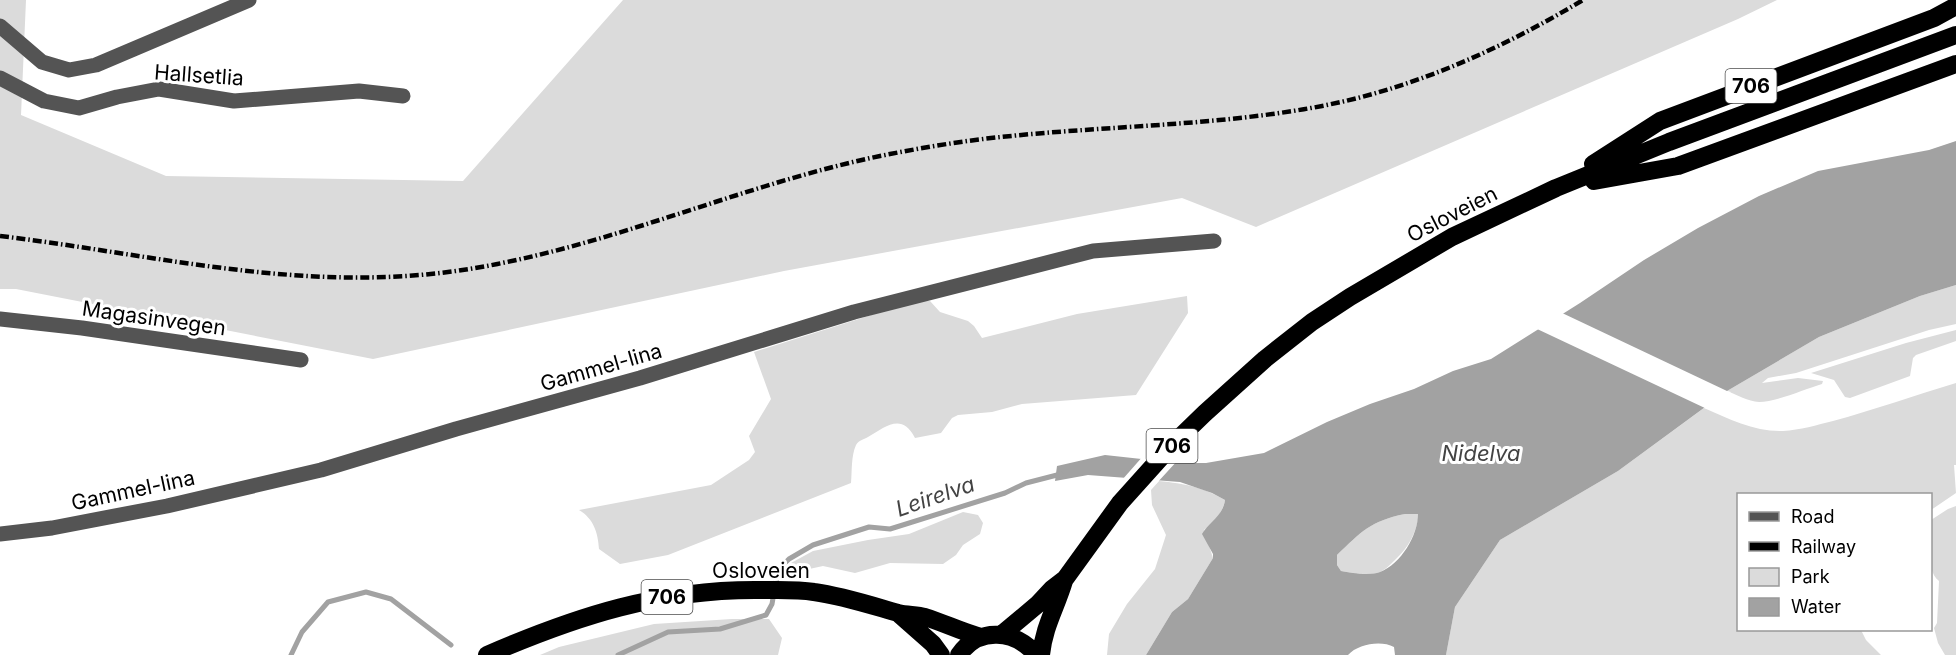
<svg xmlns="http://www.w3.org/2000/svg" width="1956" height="655" font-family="Inter,sans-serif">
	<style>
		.green { fill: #dbdbdb }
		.water { fill: #a2a2a2; fill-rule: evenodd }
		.pier { fill: #fff }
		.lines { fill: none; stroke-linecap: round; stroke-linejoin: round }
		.stream { stroke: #a2a2a2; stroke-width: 5 }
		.minor { stroke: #545454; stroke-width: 15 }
		.highway { stroke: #000; stroke-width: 18 }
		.rail { stroke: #000; stroke-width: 4.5; stroke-dasharray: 9 3 1.5 3; stroke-linecap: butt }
		.labels { text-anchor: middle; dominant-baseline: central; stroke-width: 6; stroke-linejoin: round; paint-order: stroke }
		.shield { fill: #fff; stroke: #4c4c4c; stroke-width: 1.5 }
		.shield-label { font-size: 20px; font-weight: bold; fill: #000 }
		.street-label { font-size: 21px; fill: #000; stroke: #fff }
		.water-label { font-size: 22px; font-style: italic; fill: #434343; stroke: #fff }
	</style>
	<rect width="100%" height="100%" fill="#fff"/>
	<path class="green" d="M 0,0 L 26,0 L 21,115 L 166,176 L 463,181 L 623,0 L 1777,0 L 1738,19 L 1256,227 L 1182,198 L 784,271 L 373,359 L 16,289 L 0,289 Z
		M 1956,285 L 1956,324 L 1929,330 L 1796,373 L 1768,378 L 1762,383 L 1798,378 L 1823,381 L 1822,384 C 1805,389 1776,402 1759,402 C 1748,401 1737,395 1727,391 L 1819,337 L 1920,296 Z
		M 1187,296 L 1188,313 L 1136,395 L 1022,404 L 992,412 L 958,415 L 952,418 L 941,433 L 915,438 C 902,412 885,427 868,437 C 863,440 859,440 856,445 C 851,456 852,471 851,483 L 668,555 L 620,564 L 599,549 C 598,533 594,519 579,510 L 711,485 L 749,460 L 755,452 L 749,436 L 771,399 L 754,352 L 919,300 L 930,301 L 940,312 L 968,321 L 974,326 L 982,338 L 1077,314 Z
		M 1956,330 L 1956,341 L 1916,355 L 1913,358 L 1910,376 L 1850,398 L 1845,397 L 1834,380 L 1811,373 L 1906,343 Z
		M 1956,383 L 1956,465 L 1954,465 L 1956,493 L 1931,510 L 1930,494 L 1738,494 L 1738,630 L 1861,630 L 1866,640 L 1881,655 L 1446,655 L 1455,607 L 1500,540 L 1618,471 L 1704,408 C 1729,419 1755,432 1783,431 C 1800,430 1817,425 1833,421 C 1874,410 1915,395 1956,383 Z
		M 1159,481 C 1186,484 1200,486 1225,500 C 1223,512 1214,523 1204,530 L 1213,558 L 1188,599 L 1172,612 L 1146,655 L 1107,655 L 1109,634 L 1127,604 L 1155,569 L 1166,535 L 1152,505 L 1151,490 Z
		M 1956,506 L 1956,655 L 1945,655 L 1938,643 L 1934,628 L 1937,623 L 1939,581 C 1925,570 1930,537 1931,520 L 1948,509 Z
		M 963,512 L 978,515 L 983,523 L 980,534 L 963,545 L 956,555 L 943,564 L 890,563 L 855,573 L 823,566 L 800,571 L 793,569 L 791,563 L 813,551 L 868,540 L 909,534 Z
		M 1405,514 L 1419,514 C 1416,533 1409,547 1395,560 C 1391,564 1385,570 1380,572 C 1369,576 1352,573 1341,571 L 1337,565 L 1337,555 C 1361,532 1370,521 1405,514 Z
		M 732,619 L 769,619 L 782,638 L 778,655 L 540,655 L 559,647 L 654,624 Z"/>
	<path class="water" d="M 1956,141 L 1956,285 L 1920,296 L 1819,337 L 1727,391 L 1618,471 L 1500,540 L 1455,607 L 1446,655 L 1395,655 L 1394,647 C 1381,640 1358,644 1348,655 L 1146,655 L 1172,612 L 1188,599 L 1213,558 L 1213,554 L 1202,534 C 1209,522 1223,516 1225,500 L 1212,493 L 1180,482 L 1088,475 L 1055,481 L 1057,466 L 1105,455 L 1178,463 L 1206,463 L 1264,453 L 1327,422 L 1370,404 L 1414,389 L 1453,371 L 1491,359 L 1580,303 L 1644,260 L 1698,228 L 1759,196 L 1818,171 L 1929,150 ZM 1405,514 L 1418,514 C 1418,535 1401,564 1380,572 C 1369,576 1352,573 1341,571 L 1337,565 L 1337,555 C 1361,532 1370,521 1405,514 Z"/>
	<path class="pier" d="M 1560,312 L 1727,391 L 1731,392 L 1707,409 L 1535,328 Z
		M 1144,455 L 1178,460 L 1156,484 L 1122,480 Z"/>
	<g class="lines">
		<path class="stream" d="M 291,655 L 302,632 L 328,602 L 366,592 L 391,599 L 451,645
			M 618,655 L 668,632 L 720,629 L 766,615 L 772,604 L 778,570 L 789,559 L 813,545 L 869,527 L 890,529 L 1005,493 L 1026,483 L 1061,474"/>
		<path class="minor" d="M 0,26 L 42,62 L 69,70 L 96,65 L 249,0
			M 0,78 L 44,101 L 79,108 L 117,97 L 159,89 L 234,101 L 359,91 L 403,96
			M 0,319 L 82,328 L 301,360
			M 0,534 L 52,528 L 167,506 L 321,470 L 456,429 L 640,378 L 854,312 L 1093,251 L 1214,241"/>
		<path class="highway" d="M 1593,164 L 1660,121 L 1934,18 L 1956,6
			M 1594,181 L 1678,166 L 1956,64
			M 899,614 L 933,644 L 941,655
			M 1001,635 L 1038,604 L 1052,589 L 1065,579 L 1120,503 L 1173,444 L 1205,413 L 1265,359 L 1312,322 L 1350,297 L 1452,237 L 1556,188 L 1669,142 L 1956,35
			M 487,655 C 577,616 660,589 760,590 C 778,590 796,589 814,592 C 843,596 870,605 898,613 C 907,615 917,615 925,617 C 944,623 962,632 981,637
			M 959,655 C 978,626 1016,630 1036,655
			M 1041,655 C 1044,626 1056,608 1064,581"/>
		<path class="rail" d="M 0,236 C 135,252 269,285 406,276 C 570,266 721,189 880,156 C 920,148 961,141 1001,137 C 1104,126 1209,126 1311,108 C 1408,91 1498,51 1583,0"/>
	</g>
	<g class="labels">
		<g class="shield">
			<rect x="1725.5" y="69" width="51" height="34" rx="4.5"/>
			<rect x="1146.5" y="429" width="51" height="34" rx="4.5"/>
			<rect x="641.5" y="580" width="51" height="34" rx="4.5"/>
		</g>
		<g class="shield-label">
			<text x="1751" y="86">706</text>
			<text x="1172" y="446">706</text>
			<text x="667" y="597">706</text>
		</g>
		<g class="street-label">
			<text transform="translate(199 75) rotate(4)">Hallsetlia</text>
			<text transform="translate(1452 214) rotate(-27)">Osloveien</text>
			<text transform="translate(154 318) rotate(8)">Magasinvegen</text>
			<text transform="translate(601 367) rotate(-16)">Gammel-lina</text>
			<text transform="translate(133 490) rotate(-12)">Gammel-lina</text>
			<text x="761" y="570">Osloveien</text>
		</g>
		<g class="water-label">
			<text x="1481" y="453">Nidelva</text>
			<text transform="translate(935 496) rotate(-19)">Leirelva</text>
		</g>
	</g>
	<rect x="1737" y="493" width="195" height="138" fill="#ffffff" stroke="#999999" stroke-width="1.5"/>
	<rect x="1749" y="512" width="30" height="9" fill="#545454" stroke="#999999" stroke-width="1.5"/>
	<text x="1791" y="523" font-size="18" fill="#000000">Road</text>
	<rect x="1749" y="542" width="30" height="9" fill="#000000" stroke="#999999" stroke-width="1.5"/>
	<text x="1791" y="553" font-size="18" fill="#000000">Railway</text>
	<rect x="1749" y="568" width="30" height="18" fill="#dbdbdb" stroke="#999999" stroke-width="1.5"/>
	<text x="1791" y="583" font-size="18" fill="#000000">Park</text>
	<rect x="1749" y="598" width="30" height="18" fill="#a2a2a2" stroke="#999999" stroke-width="1.5"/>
	<text x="1791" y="613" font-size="18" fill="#000000">Water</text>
</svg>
